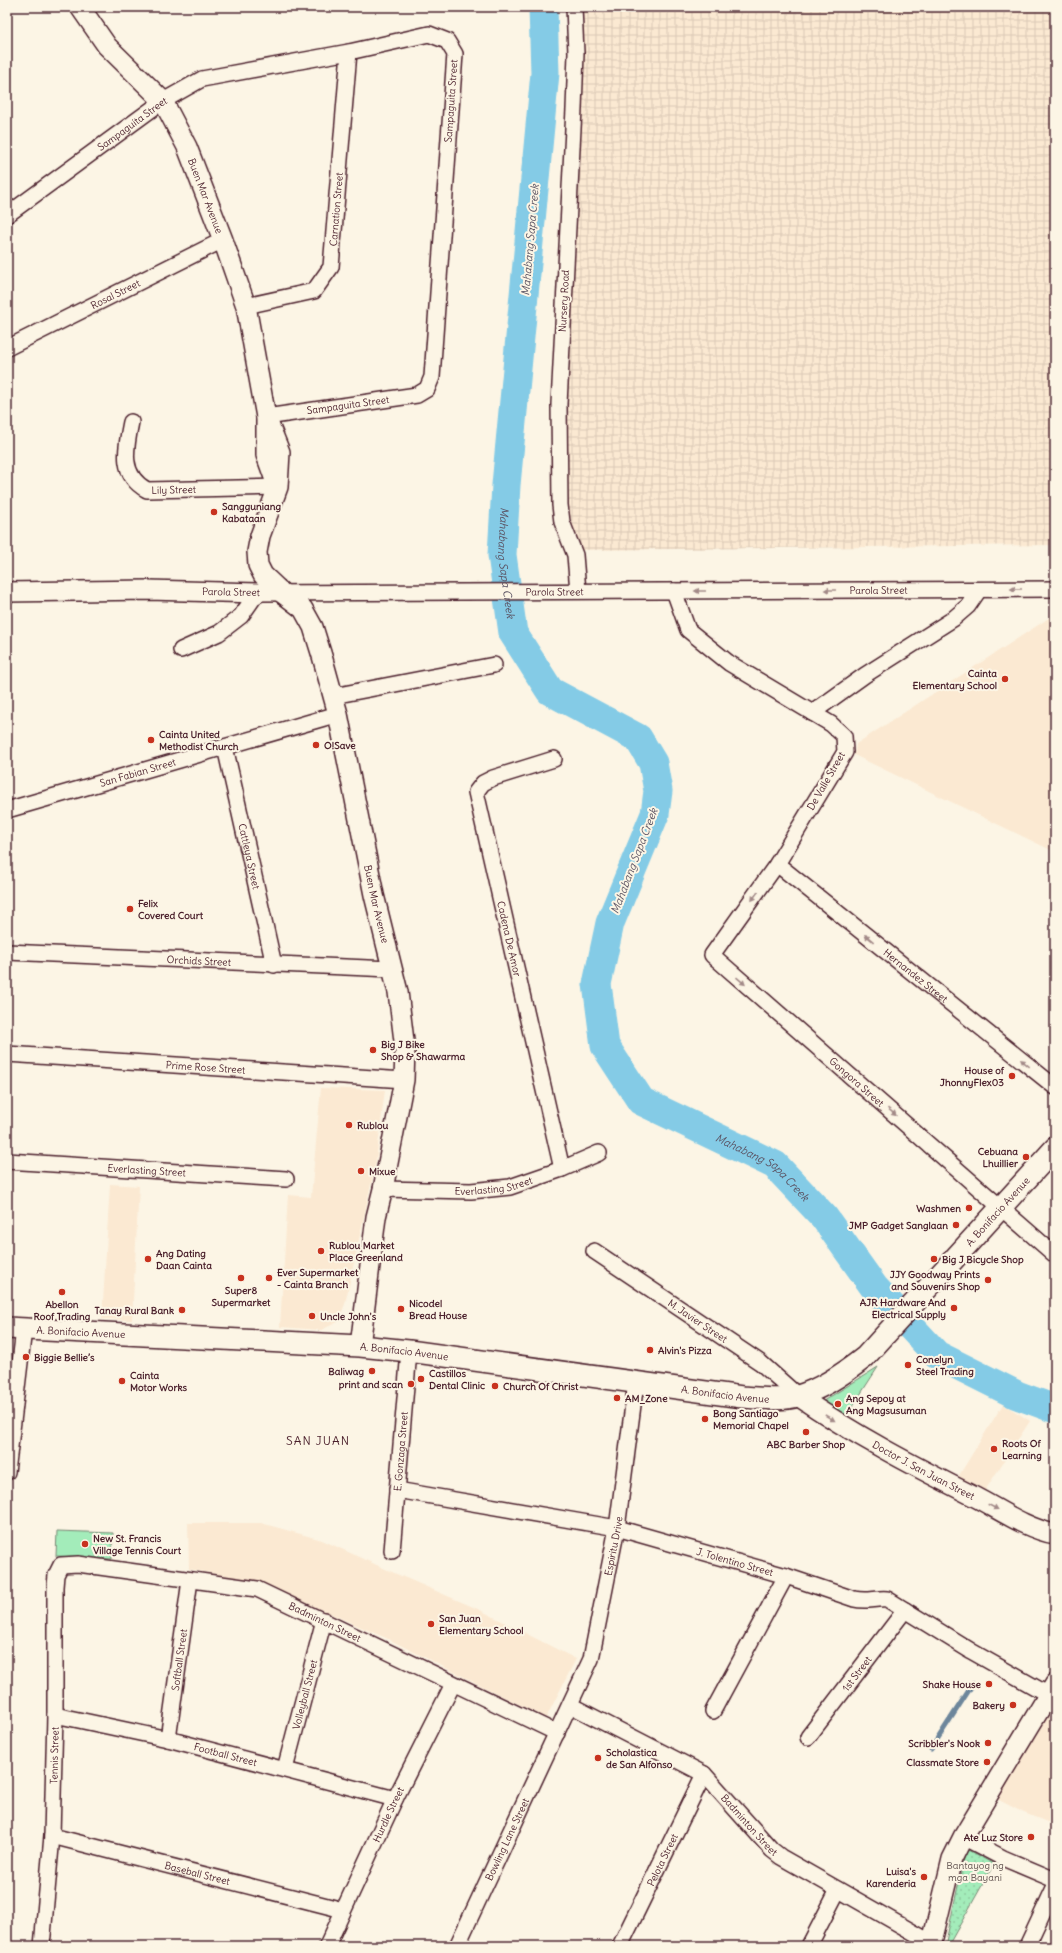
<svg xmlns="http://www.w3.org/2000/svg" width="1062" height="1953" font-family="Delius,sans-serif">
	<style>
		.built { fill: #fbe9d2 }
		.industrial { fill: url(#industrial-grid) }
		.park { fill: url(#park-dots); stroke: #768672 }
		.garden { fill: #a3ecba; stroke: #768672 }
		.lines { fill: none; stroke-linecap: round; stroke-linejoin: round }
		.stream { stroke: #6d869b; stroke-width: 5 }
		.river { stroke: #84cbe6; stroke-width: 29 }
		.minor-casing { stroke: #4a1f2b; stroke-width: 18 }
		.tertiary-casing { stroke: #4a1f2b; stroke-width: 22 }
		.secondary-casing { stroke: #4a1f2b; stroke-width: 24 }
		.minor { stroke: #fcf5e5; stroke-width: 15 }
		.tertiary { stroke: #fcf5e5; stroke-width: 19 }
		.secondary { stroke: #fcf5e5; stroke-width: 21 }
		.oneway { fill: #a38a88 }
		.poi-dot { fill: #c8321e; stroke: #fcf5e5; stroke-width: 1.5 }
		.labels { text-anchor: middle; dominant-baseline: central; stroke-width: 4; stroke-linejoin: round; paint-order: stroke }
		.street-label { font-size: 10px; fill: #4a1f2b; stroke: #fcf5e5 }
		.poi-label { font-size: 10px; font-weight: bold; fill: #4a1f2b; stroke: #fcf5e5; text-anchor: start }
		.park-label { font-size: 10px; fill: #60524f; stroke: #fcf5e5 }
		.water-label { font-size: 11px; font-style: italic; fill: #5b5363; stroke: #fcf5e5 }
		.quarter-label { font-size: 12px; letter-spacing: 1px; fill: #4a1f2b; stroke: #fcf5e5 }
	</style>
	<defs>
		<pattern id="industrial-grid" width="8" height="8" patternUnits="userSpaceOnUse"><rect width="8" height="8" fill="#fbe9d2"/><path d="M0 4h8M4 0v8" fill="none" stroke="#d9c7b4"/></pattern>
		<pattern id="park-dots" width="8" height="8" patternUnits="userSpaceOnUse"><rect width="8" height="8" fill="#a3ecba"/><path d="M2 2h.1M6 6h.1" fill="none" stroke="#8ecaa0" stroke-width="1.8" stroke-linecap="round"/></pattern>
	</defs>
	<rect width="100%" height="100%" fill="#fcf5e5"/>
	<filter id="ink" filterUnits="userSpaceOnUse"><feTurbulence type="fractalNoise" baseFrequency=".025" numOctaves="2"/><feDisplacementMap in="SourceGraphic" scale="8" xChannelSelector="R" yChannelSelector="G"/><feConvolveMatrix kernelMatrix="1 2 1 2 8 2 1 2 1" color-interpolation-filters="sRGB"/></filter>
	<g filter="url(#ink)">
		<path class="built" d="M 1055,614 L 1055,852 L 854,755 L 856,744 Z
			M 321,1088 L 385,1090 L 376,1161 L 345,1304 L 338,1322 L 321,1330 L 280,1327 L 288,1195 L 311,1197 Z
			M 110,1184 L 139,1186 L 132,1320 L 102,1319 Z
			M 1003,1404 L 1030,1421 L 984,1492 L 958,1477 Z
			M 188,1523 L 261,1523 L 322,1540 L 392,1572 L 480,1610 L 576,1659 L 546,1718 L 386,1638 L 260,1583 L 189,1569 Z
			M 1055,1703 L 1055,1825 L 1024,1813 L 995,1798 Z"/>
		<path class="industrial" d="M 577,7 L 1055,7 L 1055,545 L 581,550 L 563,507 Z"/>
		<path class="park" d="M 966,1849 L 994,1864 L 948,1946 L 945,1946 Z"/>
		<path class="garden" d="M 878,1367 L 845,1418 L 820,1403 Z
			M 57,1531 L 113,1533 L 112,1559 L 56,1556 Z"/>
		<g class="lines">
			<path class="stream" d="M 931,1749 L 973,1684"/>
			<path class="river" id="s1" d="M 543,7 L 545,73 L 506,485 L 502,555 L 513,633 L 550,691 L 638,738 L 653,763 L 658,791 L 655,814 L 610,923 L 597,984 L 605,1046 L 641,1101 L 775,1165 L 824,1217 L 874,1287 L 937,1355 L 1017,1395 L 1055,1409"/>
			<defs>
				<g id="minor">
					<path d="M 574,7 L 576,53 L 574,109 L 559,404 L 560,505 L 562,522 L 575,555 L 578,591"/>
					<path id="s2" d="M 7,215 L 163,101 L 202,79 L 349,52 L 429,34 L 447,41 L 455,54 L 432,377 L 427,389 L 417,395 L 266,417"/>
					<path id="s3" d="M 246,306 L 314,291 L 331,267 L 349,52"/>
					<path id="s4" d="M 7,348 L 223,240"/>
					<path id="s5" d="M 131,422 C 126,447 119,475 147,490 L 278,487"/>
					<path id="s6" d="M 674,591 L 688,630 L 729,663 L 831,724 L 844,736 L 845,752 L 777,864 L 712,955 L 1055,1255"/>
					<path id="s7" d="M 181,650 L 219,633 L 241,616 L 257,593 L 1055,589"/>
					<path d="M 333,696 L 494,665"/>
					<path d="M 812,713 L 865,675 L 953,619 L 968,606 L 979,590"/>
					<path id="s8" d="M 225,747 L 274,965"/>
					<path id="s9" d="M 554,759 L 493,778 L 483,783 L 476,792 L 562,1169"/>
					<path id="s10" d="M 7,810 L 338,714"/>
					<path id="s11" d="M 777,864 L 1055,1087"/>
					<path id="s12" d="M 7,952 L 391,969"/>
					<path id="s13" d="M 7,1054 L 404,1080"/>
					<path id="s14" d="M 7,1161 L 286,1179"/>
					<path id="s15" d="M 383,1189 L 471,1191 L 510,1187 L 562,1169 L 599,1153"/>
					<path id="s16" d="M 594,1251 L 761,1363 L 798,1396"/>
					<path d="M 7,1472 L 24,1329"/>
					<path id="s17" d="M 397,1490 L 617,1528 L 786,1576 L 854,1599 C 867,1602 876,1598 887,1599 L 971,1651 L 1049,1695"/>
					<path id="s18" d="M 392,1551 L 409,1351"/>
					<path id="s19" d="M 570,1705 L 704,1774 L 772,1850 L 781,1857 L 932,1943"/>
					<path d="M 713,1711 L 786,1576"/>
					<path id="s20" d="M 55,1715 L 168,1739 L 395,1799"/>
					<path id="s21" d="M 808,1737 L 905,1610"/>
					<path id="s22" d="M 168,1739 L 190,1580"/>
					<path id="s23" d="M 285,1769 L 324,1620"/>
					<path id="s24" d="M 52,1836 L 343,1910"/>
					<path d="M 963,1837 L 1003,1858 L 1055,1880"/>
					<path id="s25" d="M 42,1946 L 52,1836 L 55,1715 L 55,1587 L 56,1575 L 61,1565 L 78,1564 L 257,1589 L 557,1733"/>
					<path id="s26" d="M 327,1946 L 395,1799 L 453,1684"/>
					<path id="s27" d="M 457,1946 L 591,1659 L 617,1528 L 636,1382"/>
					<path id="s28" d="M 620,1946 L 704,1774"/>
					<path d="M 809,1946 L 838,1890"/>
					<path d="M 1027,1946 L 1055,1886"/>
				</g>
				<g id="tertiary">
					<path id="s29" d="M 80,7 L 107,46 L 163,101 L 187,147 L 223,240 L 246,306 L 266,417 L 266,455 L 275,480"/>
					<path id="s30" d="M 266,417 L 280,452 L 278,487 L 260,536 L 257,552 L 258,565 L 263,575 L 282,593 L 303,609 L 313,627 L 322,656 L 338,714 L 374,895 L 398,992 L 405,1049 L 404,1080 L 383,1189 L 376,1217 L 360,1346"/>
					<path d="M 7,592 L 149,590 L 257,593"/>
					<path id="s31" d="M 798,1396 C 854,1435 914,1466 975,1497 C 1000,1510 1027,1529 1055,1534"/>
					<path d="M 931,1946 L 952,1859 L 963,1837 L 1055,1684"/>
				</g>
				<g id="secondary">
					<path id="s32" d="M 7,1328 L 360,1346 L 409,1351 L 742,1397 C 760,1398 781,1401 798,1396 C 822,1389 846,1372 865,1357 L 1055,1148"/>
				</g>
			</defs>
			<use href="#minor" class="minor-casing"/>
			<use href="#tertiary" class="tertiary-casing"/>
			<use href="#secondary" class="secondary-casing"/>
			<use href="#minor" class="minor"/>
			<use href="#tertiary" class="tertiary"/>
			<use href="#secondary" class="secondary"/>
		</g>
		<defs><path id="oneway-solid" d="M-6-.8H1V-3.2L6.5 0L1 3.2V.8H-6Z"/></defs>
		<g class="oneway">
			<use href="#oneway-solid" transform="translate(1016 589) rotate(180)"/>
			<use href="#oneway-solid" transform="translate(830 590) rotate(180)"/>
			<use href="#oneway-solid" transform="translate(700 591) rotate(180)"/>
			<use href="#oneway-solid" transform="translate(755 896) rotate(126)"/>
			<use href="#oneway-solid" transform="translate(869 938) rotate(-141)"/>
			<use href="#oneway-solid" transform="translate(741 981) rotate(41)"/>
			<use href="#oneway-solid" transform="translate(1025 1063) rotate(-141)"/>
			<use href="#oneway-solid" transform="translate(892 1112) rotate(41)"/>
			<use href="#oneway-solid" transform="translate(830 1418) rotate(30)"/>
			<use href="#oneway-solid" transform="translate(993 1507) rotate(27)"/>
		</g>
	</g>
	<g class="poi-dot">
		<circle cx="214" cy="512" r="4"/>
		<circle cx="1005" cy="679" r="4"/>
		<circle cx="151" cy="740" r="4"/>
		<circle cx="316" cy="745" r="4"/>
		<circle cx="130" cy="909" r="4"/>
		<circle cx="373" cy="1050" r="4"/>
		<circle cx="1012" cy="1076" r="4"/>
		<circle cx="349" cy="1125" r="4"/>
		<circle cx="1026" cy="1157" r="4"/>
		<circle cx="361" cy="1171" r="4"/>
		<circle cx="969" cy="1208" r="4"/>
		<circle cx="956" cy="1225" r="4"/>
		<circle cx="321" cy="1251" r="4"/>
		<circle cx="148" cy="1259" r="4"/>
		<circle cx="934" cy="1259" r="4"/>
		<circle cx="241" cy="1278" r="4"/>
		<circle cx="269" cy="1278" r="4"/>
		<circle cx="988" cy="1280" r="4"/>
		<circle cx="62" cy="1292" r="4"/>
		<circle cx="954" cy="1308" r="4"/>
		<circle cx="401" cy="1309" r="4"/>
		<circle cx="182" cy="1310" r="4"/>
		<circle cx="312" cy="1316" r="4"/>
		<circle cx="650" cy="1350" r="4"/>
		<circle cx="26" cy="1357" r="4"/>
		<circle cx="908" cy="1365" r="4"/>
		<circle cx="372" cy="1371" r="4"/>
		<circle cx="421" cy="1379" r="4"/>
		<circle cx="122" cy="1381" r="4"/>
		<circle cx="411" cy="1384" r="4"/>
		<circle cx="495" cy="1386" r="4"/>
		<circle cx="617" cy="1398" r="4"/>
		<circle cx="838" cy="1404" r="4"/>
		<circle cx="705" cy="1419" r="4"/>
		<circle cx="806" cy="1432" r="4"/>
		<circle cx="994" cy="1449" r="4"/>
		<circle cx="85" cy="1544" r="4"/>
		<circle cx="431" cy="1624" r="4"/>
		<circle cx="989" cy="1684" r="4"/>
		<circle cx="1013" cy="1705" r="4"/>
		<circle cx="988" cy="1743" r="4"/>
		<circle cx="598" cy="1758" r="4"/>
		<circle cx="987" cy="1762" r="4"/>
		<circle cx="1031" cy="1837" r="4"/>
		<circle cx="924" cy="1877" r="4"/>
	</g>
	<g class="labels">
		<g class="street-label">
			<text transform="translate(451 101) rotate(-86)">Sampaguita Street</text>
			<text stroke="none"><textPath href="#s2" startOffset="155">Sampaguita Street</textPath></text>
			<text stroke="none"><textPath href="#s29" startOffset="230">Buen Mar Avenue</textPath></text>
			<text stroke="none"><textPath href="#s3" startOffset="157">Carnation Street</textPath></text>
			<text stroke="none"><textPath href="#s4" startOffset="121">Rosal Street</textPath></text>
			<text transform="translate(564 301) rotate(-87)">Nursery Road</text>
			<text transform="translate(348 405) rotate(-8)">Sampaguita Street</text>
			<text stroke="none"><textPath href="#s5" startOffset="103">Lily Street</textPath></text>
			<text stroke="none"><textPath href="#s7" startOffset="719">Parola Street</textPath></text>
			<text transform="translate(231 592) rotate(1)">Parola Street</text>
			<text stroke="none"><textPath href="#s7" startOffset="395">Parola Street</textPath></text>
			<text stroke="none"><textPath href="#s10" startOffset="136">San Fabian Street</textPath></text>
			<text transform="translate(826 781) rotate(-60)">De Valle Street</text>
			<text stroke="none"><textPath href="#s8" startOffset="112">Cattleya Street</textPath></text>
			<text stroke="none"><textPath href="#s30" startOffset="523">Buen Mar Avenue</textPath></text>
			<text stroke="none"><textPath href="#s9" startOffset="237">Cadena De Amor</textPath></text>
			<text stroke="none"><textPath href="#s12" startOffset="192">Orchids Street</textPath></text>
			<text stroke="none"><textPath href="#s11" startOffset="178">Hernandez Street</textPath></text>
			<text stroke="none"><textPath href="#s13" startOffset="199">Prime Rose Street</textPath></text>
			<text stroke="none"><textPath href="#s6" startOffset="682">Gongora Street</textPath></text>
			<text stroke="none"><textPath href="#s14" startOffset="140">Everlasting Street</textPath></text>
			<text stroke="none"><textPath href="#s15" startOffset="111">Everlasting Street</textPath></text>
			<text stroke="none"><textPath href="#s32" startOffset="1070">A. Bonifacio Avenue</textPath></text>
			<text stroke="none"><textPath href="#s16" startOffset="125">M. Javier Street</textPath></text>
			<text stroke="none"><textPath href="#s32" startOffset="74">A. Bonifacio Avenue</textPath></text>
			<text stroke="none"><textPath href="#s32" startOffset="398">A. Bonifacio Avenue</textPath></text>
			<text stroke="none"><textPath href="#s32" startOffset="722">A. Bonifacio Avenue</textPath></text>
			<text stroke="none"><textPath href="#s18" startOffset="100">E. Gonzaga Street</textPath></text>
			<text stroke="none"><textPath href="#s31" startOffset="146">Doctor J. San Juan Street</textPath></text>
			<text stroke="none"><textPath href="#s27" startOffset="432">Espiritu Drive</textPath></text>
			<text stroke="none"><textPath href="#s17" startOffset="346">J. Tolentino Street</textPath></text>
			<text stroke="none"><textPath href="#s25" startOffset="656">Badminton Street</textPath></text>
			<text stroke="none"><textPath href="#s22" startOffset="80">Softball Street</textPath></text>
			<text stroke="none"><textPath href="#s21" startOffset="80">1st Street</textPath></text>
			<text stroke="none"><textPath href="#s23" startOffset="77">Volleyball Street</textPath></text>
			<text stroke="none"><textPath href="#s20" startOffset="175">Football Street</textPath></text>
			<text stroke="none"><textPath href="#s25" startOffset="191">Tennis Street</textPath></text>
			<text stroke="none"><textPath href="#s26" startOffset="145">Hurdle Street</textPath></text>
			<text stroke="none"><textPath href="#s19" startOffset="219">Badminton Street</textPath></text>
			<text stroke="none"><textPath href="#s27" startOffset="118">Bowling Lane Street</textPath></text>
			<text stroke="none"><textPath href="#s28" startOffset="96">Pelota Street</textPath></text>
			<text stroke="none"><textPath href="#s24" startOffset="150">Baseball Street</textPath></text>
		</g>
		<g class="poi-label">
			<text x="222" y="506">Sangguniang<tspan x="222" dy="12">Kabataan</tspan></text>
			<text x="997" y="673" text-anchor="end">Cainta<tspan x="997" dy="12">Elementary School</tspan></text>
			<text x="159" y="734">Cainta United<tspan x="159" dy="12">Methodist Church</tspan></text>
			<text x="324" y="745">O!Save</text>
			<text x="138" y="903">Felix<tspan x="138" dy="12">Covered Court</tspan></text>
			<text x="381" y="1044">Big J Bike<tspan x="381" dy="12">Shop &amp; Shawarma</tspan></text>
			<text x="1004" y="1070" text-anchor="end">House of<tspan x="1004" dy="12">JhonnyFlex03</tspan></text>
			<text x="357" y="1125">Rublou</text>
			<text x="1018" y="1151" text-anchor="end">Cebuana<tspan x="1018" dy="12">Lhuillier</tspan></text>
			<text x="369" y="1171">Mixue</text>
			<text x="961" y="1208" text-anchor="end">Washmen</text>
			<text x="948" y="1225" text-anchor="end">JMP Gadget Sanglaan</text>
			<text x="329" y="1245">Rublou Market<tspan x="329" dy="12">Place Greenland</tspan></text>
			<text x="156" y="1253">Ang Dating<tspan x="156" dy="12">Daan Cainta</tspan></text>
			<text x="942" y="1259">Big J Bicycle Shop</text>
			<text x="277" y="1272">Ever Supermarket<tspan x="277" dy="12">- Cainta Branch</tspan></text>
			<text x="980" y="1274" text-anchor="end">JJY Goodway Prints<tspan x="980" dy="12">and Souvenirs Shop</tspan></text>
			<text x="241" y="1290" text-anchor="middle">Super8<tspan x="241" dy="12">Supermarket</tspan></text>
			<text x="946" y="1302" text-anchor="end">AJR Hardware And<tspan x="946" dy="12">Electrical Supply</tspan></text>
			<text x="409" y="1303">Nicodel<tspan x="409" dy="12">Bread House</tspan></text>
			<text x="62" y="1304" text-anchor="middle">Abellon<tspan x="62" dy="12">Roof Trading</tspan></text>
			<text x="174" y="1310" text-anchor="end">Tanay Rural Bank</text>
			<text x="320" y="1316">Uncle John's</text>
			<text x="658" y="1350">Alvin's Pizza</text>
			<text x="34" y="1357">Biggie Bellie’s</text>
			<text x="916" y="1359">Conelyn<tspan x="916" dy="12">Steel Trading</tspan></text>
			<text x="364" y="1371" text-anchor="end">Baliwag</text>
			<text x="429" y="1373">Castillos<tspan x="429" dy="12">Dental Clinic</tspan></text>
			<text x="130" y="1375">Cainta<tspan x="130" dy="12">Motor Works</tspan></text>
			<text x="403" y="1384" text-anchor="end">print and scan</text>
			<text x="503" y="1386">Church Of Christ</text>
			<text x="625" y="1398">AM_Zone</text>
			<text x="846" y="1398">Ang Sepoy at<tspan x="846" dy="12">Ang Magsusuman</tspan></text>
			<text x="713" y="1413">Bong Santiago<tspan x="713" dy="12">Memorial Chapel</tspan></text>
			<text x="1002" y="1443">Roots Of<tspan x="1002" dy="12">Learning</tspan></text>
			<text x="806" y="1444" text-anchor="middle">ABC Barber Shop</text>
			<text x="93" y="1538">New St. Francis<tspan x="93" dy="12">Village Tennis Court</tspan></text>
			<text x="439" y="1618">San Juan<tspan x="439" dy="12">Elementary School</tspan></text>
			<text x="981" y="1684" text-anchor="end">Shake House</text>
			<text x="1005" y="1705" text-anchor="end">Bakery</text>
			<text x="980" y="1743" text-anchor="end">Scribbler's Nook</text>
			<text x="606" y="1752">Scholastica<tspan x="606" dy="12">de San Alfonso</tspan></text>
			<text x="979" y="1762" text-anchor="end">Classmate Store</text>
			<text x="1023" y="1837" text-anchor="end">Ate Luz Store</text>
			<text x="916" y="1871" text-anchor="end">Luisa's<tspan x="916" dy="12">Karenderia</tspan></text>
		</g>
		<g class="park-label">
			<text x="975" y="1865">Bantayog ng<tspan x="975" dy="12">mga Bayani</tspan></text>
		</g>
		<g class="water-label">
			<text transform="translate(530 240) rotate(-85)">Mahabang Sapa Creek</text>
			<text stroke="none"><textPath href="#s1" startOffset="558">Mahabang Sapa Creek</textPath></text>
			<text transform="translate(634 861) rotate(-69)">Mahabang Sapa Creek</text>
			<text stroke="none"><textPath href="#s1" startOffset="1326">Mahabang Sapa Creek</textPath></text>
		</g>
		<g class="quarter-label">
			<text x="318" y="1440">SAN JUAN</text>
		</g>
	</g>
	<rect width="1062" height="1953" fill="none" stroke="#fcf5e5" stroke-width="24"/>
	<rect x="12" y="12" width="1038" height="1929" fill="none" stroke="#4a1f2b" stroke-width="1.5" filter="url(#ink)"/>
</svg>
